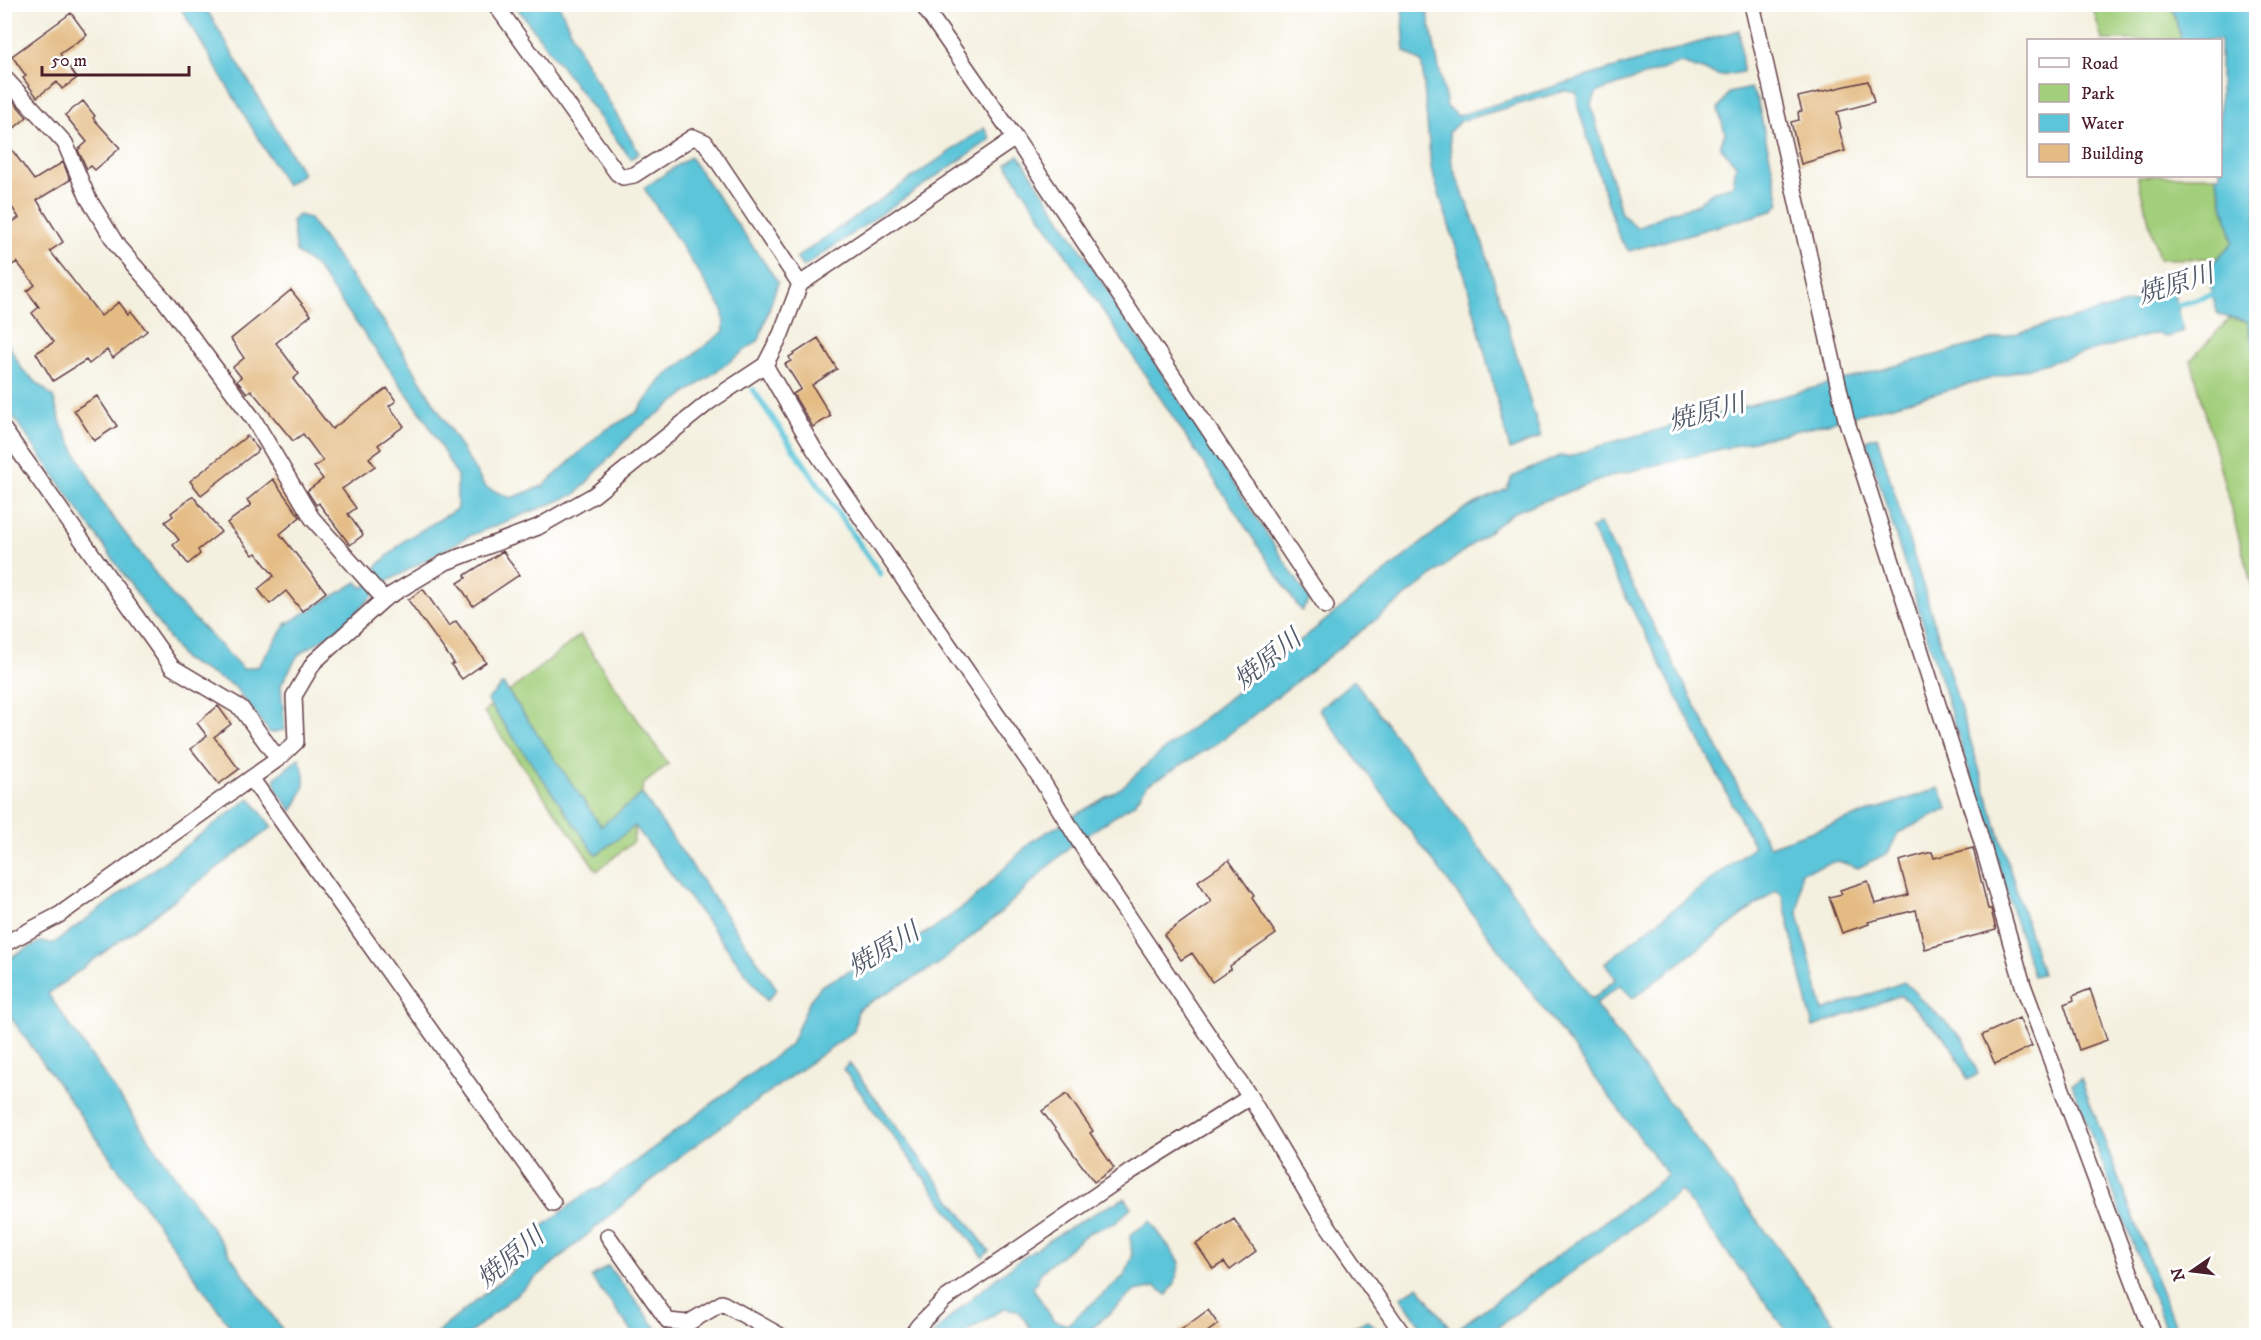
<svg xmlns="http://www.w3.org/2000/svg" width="2261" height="1340" font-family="'IM FELL DW Pica','Noto Serif JP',serif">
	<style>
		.green { fill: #a3cf7b; stroke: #767753; stroke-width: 1.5 }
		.water { fill: #5cc5d9; stroke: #537282; stroke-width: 1.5 }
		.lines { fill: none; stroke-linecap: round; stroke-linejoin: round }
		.stream { stroke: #5cc5d9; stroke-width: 6 }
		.building { fill: #e4bb83 }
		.minor-casing { stroke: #643e46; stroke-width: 18 }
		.minor { stroke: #fff; stroke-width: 15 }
		.labels { text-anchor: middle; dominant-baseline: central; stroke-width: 6; stroke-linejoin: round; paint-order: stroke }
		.water-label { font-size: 26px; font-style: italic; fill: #505968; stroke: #fff }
	</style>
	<rect width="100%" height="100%" fill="#fff"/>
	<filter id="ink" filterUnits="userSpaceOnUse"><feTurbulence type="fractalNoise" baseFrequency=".0167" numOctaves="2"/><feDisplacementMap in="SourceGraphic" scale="12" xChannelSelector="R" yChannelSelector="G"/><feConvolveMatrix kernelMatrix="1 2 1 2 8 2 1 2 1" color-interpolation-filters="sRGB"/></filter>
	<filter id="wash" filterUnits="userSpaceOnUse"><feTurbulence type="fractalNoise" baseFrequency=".008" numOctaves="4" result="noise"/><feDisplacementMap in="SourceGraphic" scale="24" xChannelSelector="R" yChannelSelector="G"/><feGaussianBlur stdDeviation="1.35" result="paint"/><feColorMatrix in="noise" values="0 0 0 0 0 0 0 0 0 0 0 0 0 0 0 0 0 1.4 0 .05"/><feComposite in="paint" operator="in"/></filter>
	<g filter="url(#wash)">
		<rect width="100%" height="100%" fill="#f4f0df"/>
		<path class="green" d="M 2092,5 L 2172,5 L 2181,40 L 2102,40 Z
			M 2137,176 L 2216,176 L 2233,242 L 2218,258 L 2159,259 Z
			M 2230,318 L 2247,321 L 2256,356 L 2256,601 L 2191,360 Z
			M 580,635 L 668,764 L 643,785 L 633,842 L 597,871 L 484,712 Z"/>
		<path class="water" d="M 179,5 L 204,5 L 303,174 L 286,185 Z
			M 515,5 L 559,5 L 582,56 L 639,153 L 631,159 Z
			M 1402,5 L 1426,5 L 1447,107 L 1457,116 L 1739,30 L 1743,72 L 1721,76 L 1681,63 L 1597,92 L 1591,105 L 1621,213 L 1637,228 L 1670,212 L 1694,206 L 1712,192 L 1733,185 L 1736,165 L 1720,146 L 1725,133 L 1718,109 L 1729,93 L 1750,88 L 1757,99 L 1780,203 L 1772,211 L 1629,251 L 1619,238 L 1578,107 L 1577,93 L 1565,91 L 1460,121 L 1449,132 L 1452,165 L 1484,247 L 1541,437 L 1510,450 L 1465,276 L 1431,168 L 1422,63 L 1405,51 Z
			M 2172,5 L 2256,5 L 2256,356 L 2247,321 L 2218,315 L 2206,270 L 2233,242 L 2216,176 L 2220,176 L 2220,40 L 2181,40 Z
			M 984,128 L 991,139 L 803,267 L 796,258 Z
			M 1019,155 L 1310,600 L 1301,611 L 1006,164 Z
			M 690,157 L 778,282 L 759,340 L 632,433 L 576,494 L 469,536 L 388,581 L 341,627 L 298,655 L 281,685 L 285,730 L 270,733 L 234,686 L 183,659 L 5,405 L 4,336 L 22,369 L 53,397 L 62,426 L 103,504 L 174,598 L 243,669 L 259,666 L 286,624 L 357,582 L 363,588 L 379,574 L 376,567 L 405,540 L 457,509 L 457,476 L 424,417 L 316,267 L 296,252 L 292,221 L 298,215 L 309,218 L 389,329 L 485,487 L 511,498 L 543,486 L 602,432 L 636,413 L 662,379 L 724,331 L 723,310 L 644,188 Z
			M 2172,286 L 2184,331 L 2167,337 L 2157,333 L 1831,422 L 1611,476 L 1514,512 L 1215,745 L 1147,785 L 1135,803 L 1070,846 L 999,914 L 937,965 L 858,1009 L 854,1031 L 683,1154 L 468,1335 L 433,1336 L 538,1250 L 544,1239 L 543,1226 L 588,1192 L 600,1188 L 791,1044 L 810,1000 L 822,985 L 931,930 L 971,901 L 1032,841 L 1121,788 L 1153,759 L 1464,509 L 1507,489 L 1512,477 L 1560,456 L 1568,457 L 1609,443 L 2144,299 L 2155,289 Z
			M 1877,436 L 2042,974 L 2033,976 L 1866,440 Z
			M 1600,523 L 1769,846 L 1939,788 L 1948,809 L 1898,833 L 1888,853 L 1858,868 L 1838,861 L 1801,872 L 1798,914 L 1823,1011 L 1904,982 L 1965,1041 L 1978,1074 L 1968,1080 L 1950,1044 L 1901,995 L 1813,1027 L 1782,895 L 1776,890 L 1633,998 L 1620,985 L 1595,1004 L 1843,1335 L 1790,1335 L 1681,1191 L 1487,1335 L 1427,1335 L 1401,1297 L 1418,1286 L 1453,1332 L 1668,1175 L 1319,709 L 1354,680 L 1592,999 L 1616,979 L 1605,963 L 1754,846 L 1591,529 Z
			M 503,684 L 601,826 L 642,794 L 777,989 L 767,1001 L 635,826 L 596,855 L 487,700 Z
			M 299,758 C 309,781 304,791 292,811 L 276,789 L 275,778 Z
			M 250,798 L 272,827 L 48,994 L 286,1335 L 236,1335 L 5,1009 L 5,960 L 40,942 L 54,943 Z
			M 849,1063 L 989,1251 L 983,1257 L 843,1069 Z
			M 2081,1079 L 2178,1335 L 2168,1335 L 2072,1084 Z
			M 1125,1198 L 1131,1207 L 1117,1222 L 1088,1233 L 1042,1271 L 1033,1288 L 1053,1320 L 1067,1325 L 1125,1275 L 1132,1257 L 1130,1235 L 1150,1221 L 1180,1262 L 1175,1283 L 1167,1295 L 1156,1287 L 1135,1291 L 1084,1335 L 1036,1335 L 1017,1310 L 1004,1308 L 962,1335 L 932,1335 C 987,1280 1054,1231 1125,1198 Z
			M 608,1266 L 662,1335 L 635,1335 L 591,1277 Z
			M 1368,1320 L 1378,1331 L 1371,1335 L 1337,1335 Z"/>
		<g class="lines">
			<path class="stream" d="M 2170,308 L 2220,292
				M 753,390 L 880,574"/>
		</g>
		<g id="blocks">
			<path class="building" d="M 71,13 L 87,35 L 60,54 L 77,78 L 62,89 L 57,82 L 37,97 L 23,78 L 26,76 L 12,56 Z
				M 1868,81 L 1874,102 L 1837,112 L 1841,128 L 1839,129 L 1845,151 L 1801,164 L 1791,122 L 1799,120 L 1798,112 L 1802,111 L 1798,97 Z
				M 13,101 L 27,117 L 4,137 L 4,109 Z
				M 83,101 L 95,116 L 93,118 L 120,148 L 95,170 L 91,166 L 87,169 L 78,150 L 87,142 L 65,115 Z
				M 4,139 L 34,180 L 63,162 L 70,180 L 37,200 L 63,242 L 50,251 L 101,316 L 119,302 L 128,314 L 131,311 L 147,331 L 113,358 L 107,350 L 89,364 L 86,360 L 53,381 L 36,353 L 54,342 L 32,313 L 39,307 L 27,291 L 35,285 L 17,262 L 4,270 L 4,227 L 19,218 L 4,195 Z
				M 291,290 L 311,315 L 276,343 L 299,374 L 293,379 L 332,429 L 387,388 L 396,401 L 389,406 L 404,426 L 378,445 L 381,449 L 369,458 L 375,466 L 342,489 L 356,508 L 348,514 L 363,535 L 350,545 L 320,505 L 319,503 L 316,505 L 307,491 L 323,479 L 314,467 L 323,461 L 303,434 L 293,441 L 251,390 L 247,393 L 237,381 L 241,377 L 233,367 L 244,358 L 231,339 Z
				M 818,338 L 837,369 L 812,385 L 831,416 L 813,427 L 793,394 L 801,389 L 785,364 L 791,361 L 789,357 Z
				M 97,396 L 117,426 L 94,441 L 74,410 Z
				M 247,436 L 259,450 L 201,495 L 190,481 Z
				M 273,479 L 300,517 L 280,534 L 326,592 L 302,611 L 286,591 L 270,604 L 258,589 L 274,576 L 256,553 L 253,555 L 227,523 L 251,505 L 247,500 Z
				M 193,496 L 221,532 L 198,550 L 200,554 L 188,564 L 173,545 L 179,540 L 165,522 L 173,516 L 171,513 Z
				M 503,551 L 519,575 L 473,606 L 458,583 L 466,578 L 465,575 Z
				M 423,589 L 449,626 L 456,621 L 486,662 L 462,679 L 451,665 L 454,663 L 408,600 Z
				M 218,706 L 231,724 L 214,737 L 239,769 L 219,784 L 191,749 L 207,736 L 197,723 Z
				M 1973,848 L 1988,909 L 1991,909 L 1996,930 L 1925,949 L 1916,910 L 1868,922 L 1869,924 L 1842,933 L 1829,897 L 1842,894 L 1840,890 L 1868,881 L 1875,904 L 1908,895 L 1899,861 L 1932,852 L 1934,858 Z
				M 1229,860 L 1254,896 L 1252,898 L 1276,934 L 1230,966 L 1231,969 L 1212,982 L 1192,953 L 1181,960 L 1164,935 L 1211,901 L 1198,881 Z
				M 2090,989 L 2107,1040 L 2079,1050 L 2064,1004 L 2074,1000 L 2073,996 Z
				M 2019,1018 L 2032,1046 L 1995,1064 L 1982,1035 Z
				M 1067,1094 L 1093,1131 L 1090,1133 L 1114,1168 L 1094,1182 L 1042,1111 Z
				M 1234,1219 L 1256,1251 L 1230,1270 L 1224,1262 L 1213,1269 L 1196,1244 Z
				M 1208,1310 L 1218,1324 L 1203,1335 L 1174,1335 Z"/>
		</g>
	</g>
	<g filter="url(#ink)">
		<use href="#blocks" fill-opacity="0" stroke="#643e46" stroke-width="1.5"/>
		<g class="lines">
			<defs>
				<path id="minor" d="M 495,4 L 617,173 L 623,177 L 634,175 L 693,137 L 705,142 L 800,284
					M 1752,4 L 1846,419 L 1978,829 L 2023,985 L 2154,1336
					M 4,77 L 65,143 L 88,198 L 118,247 L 162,297 L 254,420 L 312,518 L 384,599
					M 1015,138 L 1326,606
					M 765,365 L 814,449 L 1041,779 L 1090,859 L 1250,1097 L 1319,1213 L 1404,1336
					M 4,430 L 172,667 L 241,708 L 278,759
					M 251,778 L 553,1203
					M 4,944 L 59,915 L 278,759 L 296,742 L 294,696 L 314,662 L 384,599 L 446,562 L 538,527 L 594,495 L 709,402 L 765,365 L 781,334 L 800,284 L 1015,138 L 922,4
					M 608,1236 L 668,1321 L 688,1323 L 722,1303 L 781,1336
					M 911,1336 L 919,1325 L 945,1299 L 1130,1172 L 1250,1097"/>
			</defs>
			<use href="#minor" class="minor-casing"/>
			<use href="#minor" class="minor"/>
		</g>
	</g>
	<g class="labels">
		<g class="water-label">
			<text transform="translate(2176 285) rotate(-17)">焼原川</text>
			<text transform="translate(1707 413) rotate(-15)">焼原川</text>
			<text transform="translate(1268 660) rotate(-39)">焼原川</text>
			<text transform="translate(884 950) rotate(-31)">焼原川</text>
			<text transform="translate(511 1258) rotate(-40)">焼原川</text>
		</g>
	</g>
	<rect width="2261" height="1340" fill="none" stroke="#fff" stroke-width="24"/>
	<rect x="2027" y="39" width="195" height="138" fill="#ffffff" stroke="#b7a5aa" stroke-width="1.5"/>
	<rect x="2039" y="58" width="30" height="9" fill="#ffffff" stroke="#b7a5aa" stroke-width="1.5"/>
	<text x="2081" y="69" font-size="18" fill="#4a1f2b">Road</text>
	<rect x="2039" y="84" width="30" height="18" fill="#a3cf7b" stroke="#b7a5aa" stroke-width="1.5"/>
	<text x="2081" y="99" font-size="18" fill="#4a1f2b">Park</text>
	<rect x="2039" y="114" width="30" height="18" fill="#5cc5d9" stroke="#b7a5aa" stroke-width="1.5"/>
	<text x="2081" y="129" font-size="18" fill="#4a1f2b">Water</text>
	<rect x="2039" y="144" width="30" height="18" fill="#e4bb83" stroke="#b7a5aa" stroke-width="1.5"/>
	<text x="2081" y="159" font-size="18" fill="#4a1f2b">Building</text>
	<g transform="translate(2192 1271) rotate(256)" stroke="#ffffff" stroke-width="4.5" paint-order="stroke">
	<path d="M0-4.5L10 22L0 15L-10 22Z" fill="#4a1f2b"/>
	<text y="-9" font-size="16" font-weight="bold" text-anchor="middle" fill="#4a1f2b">N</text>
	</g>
	<path d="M42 66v9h147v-9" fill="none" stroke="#4a1f2b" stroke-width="3"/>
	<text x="51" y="66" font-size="18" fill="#4a1f2b" stroke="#ffffff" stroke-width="4.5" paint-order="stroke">50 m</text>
</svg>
